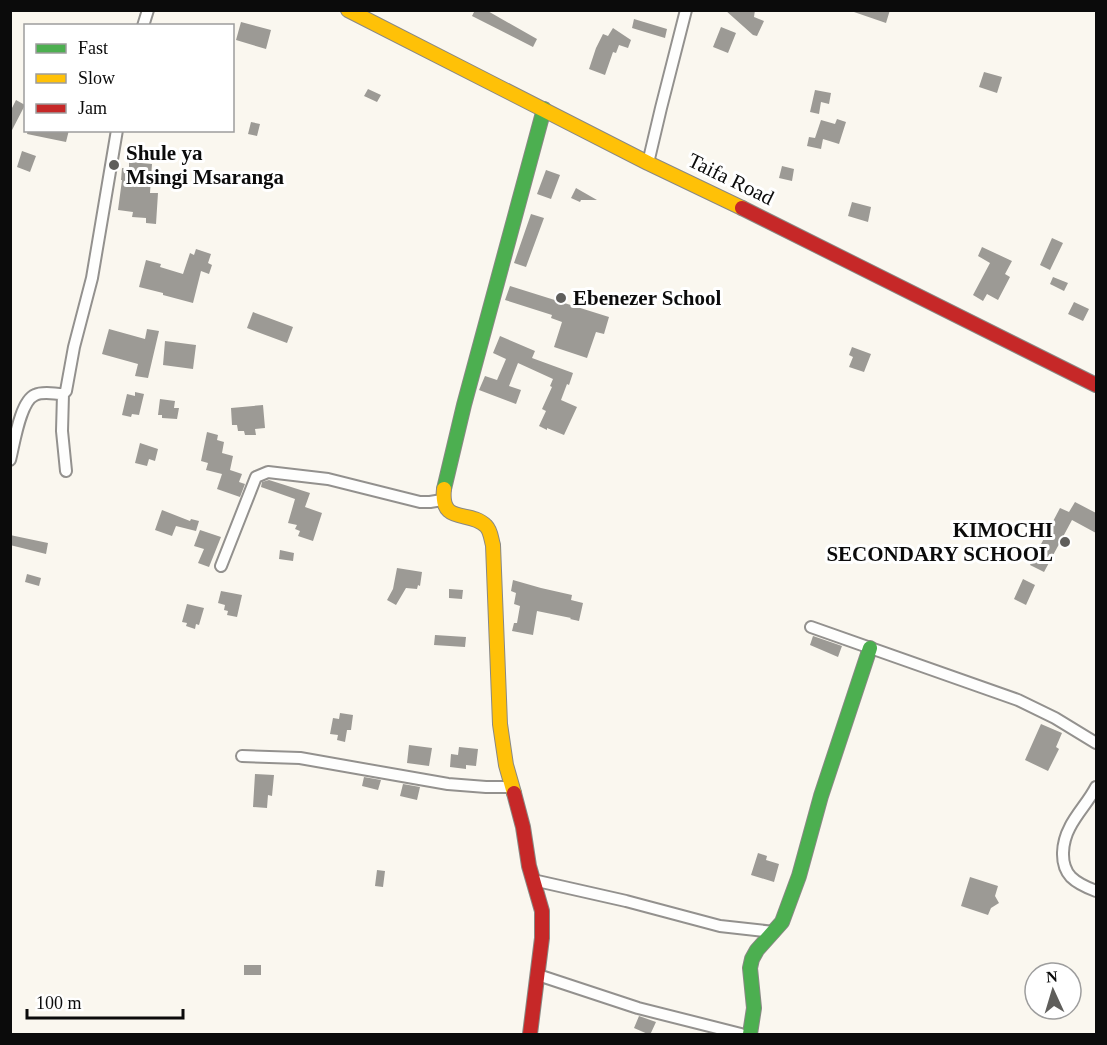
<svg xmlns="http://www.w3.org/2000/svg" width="1107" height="1045" font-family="'Times New Roman',serif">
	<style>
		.building { fill: #9c9a95 }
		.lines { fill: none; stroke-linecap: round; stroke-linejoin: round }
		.street-casing { stroke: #93918e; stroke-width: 14 }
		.fast-casing { stroke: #898884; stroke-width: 16 }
		.slow-casing { stroke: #898884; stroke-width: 16 }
		.jam-casing { stroke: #898884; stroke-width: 16 }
		.street { stroke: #fefefd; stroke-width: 10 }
		.fast { stroke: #4caf50; stroke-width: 14 }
		.slow { stroke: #ffc107; stroke-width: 14 }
		.jam { stroke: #c62828; stroke-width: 14 }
		.poi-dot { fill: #5f5e5b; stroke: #fff; stroke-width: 2 }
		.labels { text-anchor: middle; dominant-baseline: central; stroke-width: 6; stroke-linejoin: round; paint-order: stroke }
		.poi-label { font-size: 21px; font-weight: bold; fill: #0b0b0b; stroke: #fff; text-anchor: start }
		.street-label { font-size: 21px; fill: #0b0b0b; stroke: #fff }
	</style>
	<rect width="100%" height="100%" fill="#faf7ef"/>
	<path class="building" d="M 475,10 L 486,10 L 537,39 L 533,47 L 472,16 Z
		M 725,10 L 755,10 L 754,17 L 764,21 L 757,36 L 753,35 Z
		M 855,10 L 890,10 L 886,23 L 854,12 Z
		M 634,19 L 667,29 L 665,38 L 632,28 Z
		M 241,22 L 271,30 L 266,49 L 236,40 Z
		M 721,27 L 736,33 L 728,53 L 713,47 Z
		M 613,28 L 631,40 L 628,48 L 619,45 L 616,53 L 613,52 L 605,75 L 589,69 L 596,48 L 603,34 L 608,36 Z
		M 984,72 L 1002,77 L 997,93 L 979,87 Z
		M 368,89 L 381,95 L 377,102 L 364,96 Z
		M 815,90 L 831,93 L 829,104 L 821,102 L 819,114 L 810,112 Z
		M 16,100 L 25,105 L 10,134 L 10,112 Z
		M 837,119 L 846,122 L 839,144 L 823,139 L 821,149 L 807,146 L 809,137 L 815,138 L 821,120 L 835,124 Z
		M 251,122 L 260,124 L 257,136 L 248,134 Z
		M 28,130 L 69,130 L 66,142 L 27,134 Z
		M 22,151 L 36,156 L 30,172 L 17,167 Z
		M 129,158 L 141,159 L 141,163 L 152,164 L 150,193 L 158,193 L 156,224 L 146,223 L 146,218 L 132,217 L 133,212 L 118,210 L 122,180 L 121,180 L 122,168 L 129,169 Z
		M 782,166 L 794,169 L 792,181 L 779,178 Z
		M 546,170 L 560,175 L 551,199 L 537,194 Z
		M 576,188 L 597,200 L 581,200 L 580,202 L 571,198 Z
		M 852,202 L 871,207 L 868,222 L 848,216 Z
		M 531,214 L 544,218 L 526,267 L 514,263 Z
		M 1052,238 L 1063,243 L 1050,270 L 1040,265 Z
		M 982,247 L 1012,261 L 1005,274 L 1010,277 L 998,300 L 987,294 L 983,301 L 973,295 L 990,263 L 978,256 Z
		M 196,249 L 211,254 L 208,263 L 212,265 L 209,274 L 201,271 L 193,303 L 163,295 L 163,293 L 139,287 L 146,260 L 161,264 L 160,267 L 183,274 L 190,253 L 194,255 Z
		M 1053,277 L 1068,283 L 1064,291 L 1050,284 Z
		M 510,286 L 609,317 L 604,334 L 596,332 L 587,358 L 554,347 L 562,322 L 551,318 L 552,315 L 505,300 Z
		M 1074,302 L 1089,309 L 1083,321 L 1068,314 Z
		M 253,312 L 293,327 L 287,343 L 247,328 Z
		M 109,329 L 145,339 L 147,329 L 159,331 L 148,378 L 135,376 L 138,364 L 102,354 Z
		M 500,336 L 535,351 L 532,358 L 573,373 L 569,385 L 567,384 L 561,400 L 577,407 L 564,435 L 547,428 L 547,430 L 539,426 L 546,411 L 542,409 L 552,387 L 550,386 L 553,379 L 518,363 L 509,386 L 521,390 L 516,404 L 479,390 L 485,376 L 497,380 L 506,359 L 493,353 Z
		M 165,341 L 196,345 L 193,369 L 163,365 Z
		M 852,347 L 871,354 L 864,372 L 849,367 L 853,357 L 849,355 Z
		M 135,392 L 144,394 L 139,415 L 132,414 L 131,417 L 122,415 L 127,394 L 135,396 Z
		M 160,399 L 175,401 L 174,408 L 179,408 L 177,419 L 162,418 L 162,415 L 158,415 Z
		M 263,405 L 265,428 L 255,429 L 256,435 L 245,435 L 244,431 L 238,431 L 237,425 L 232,425 L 231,408 Z
		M 207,432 L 218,435 L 217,440 L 224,442 L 222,453 L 233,456 L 230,470 L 242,474 L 239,482 L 245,484 L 240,497 L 217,489 L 222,474 L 206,470 L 208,463 L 201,461 Z
		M 140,443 L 158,449 L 155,461 L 149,459 L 147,466 L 135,463 Z
		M 269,480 L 310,493 L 305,507 L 322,513 L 313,541 L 298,536 L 300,531 L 295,529 L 297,525 L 288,523 L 295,499 L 261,487 L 262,482 Z
		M 1075,502 L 1096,513 L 1096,533 L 1072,520 L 1044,572 L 1030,565 L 1060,508 L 1069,512 Z
		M 162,510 L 190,521 L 191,519 L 199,521 L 196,531 L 176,526 L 172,536 L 155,530 Z
		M 200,530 L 221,537 L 209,567 L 198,563 L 204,549 L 194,546 Z
		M 10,535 L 48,543 L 46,554 L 10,545 Z
		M 280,550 L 294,553 L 293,561 L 279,559 Z
		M 397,568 L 422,572 L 420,586 L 418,585 L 417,589 L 406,588 L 396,605 L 387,600 L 393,589 Z
		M 27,574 L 41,578 L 39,586 L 25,582 Z
		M 1023,579 L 1035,585 L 1026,605 L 1014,599 Z
		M 513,580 L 541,588 L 572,595 L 571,600 L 583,603 L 579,621 L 570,619 L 571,618 L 537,611 L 533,635 L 512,631 L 514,623 L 517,623 L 520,606 L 514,604 L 516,593 L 511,591 Z
		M 449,589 L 463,590 L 462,599 L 449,598 Z
		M 221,591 L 242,595 L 237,617 L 227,615 L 228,611 L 224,610 L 225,605 L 218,603 Z
		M 187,604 L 204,608 L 199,625 L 196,624 L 195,629 L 186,626 L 187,623 L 182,622 Z
		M 435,635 L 466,637 L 465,647 L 434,645 Z
		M 813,636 L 842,646 L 838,657 L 810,645 Z
		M 340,713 L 353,715 L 351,730 L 347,730 L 345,742 L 337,740 L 338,735 L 330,734 L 333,718 L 339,719 Z
		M 1041,724 L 1062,733 L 1056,747 L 1059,749 L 1048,771 L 1025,760 Z
		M 409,745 L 432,748 L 429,766 L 407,763 Z
		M 459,747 L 478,749 L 476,766 L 466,765 L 466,769 L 450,767 L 451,754 L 458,755 Z
		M 255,774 L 274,775 L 272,796 L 268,795 L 267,808 L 253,807 Z
		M 364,777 L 381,780 L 378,790 L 362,786 Z
		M 403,784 L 420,787 L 417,800 L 400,796 Z
		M 758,853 L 767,856 L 766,860 L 779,864 L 774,882 L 751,875 Z
		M 377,870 L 385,871 L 383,887 L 375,886 Z
		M 970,877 L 998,886 L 995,896 L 999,903 L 991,908 L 988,915 L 961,906 Z
		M 244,965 L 261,965 L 261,975 L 244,975 Z
		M 639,1016 L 656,1022 L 650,1035 L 634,1028 Z"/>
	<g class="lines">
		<defs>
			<path id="street" d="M 143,26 L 148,10
				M 648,163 L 661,108 L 686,10
				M 63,394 L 62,431 L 66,471
				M 10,460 C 14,445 20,401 35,395 C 43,391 54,394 63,394 L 66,391 L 74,347 L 92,278 L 117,130
				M 221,566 L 256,477 L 268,472 L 328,479 L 420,502 L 430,502 L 442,500
				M 811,627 L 1018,700 L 1055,718 L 1096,743
				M 242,756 L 300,758 L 448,784 L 486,787 L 512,787
				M 1096,787 C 1089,801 1077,813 1070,827 C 1062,842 1059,864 1071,877 C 1078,884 1088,888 1096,891
				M 533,880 L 626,901 L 720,926 L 774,932
				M 538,975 L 638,1008 L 741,1034"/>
			<path id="fast" d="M 444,489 L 464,405 L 544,109
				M 750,1034 L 754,1008 L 750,968 L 752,959 L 757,950 L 782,922 L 799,876 L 821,796 L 870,648"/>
			<path id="slow" d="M 348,10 L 648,163 L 742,208
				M 444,489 C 440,526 470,509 486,526 C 491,531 491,539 493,545 L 500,724 L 506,765 L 514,793"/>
			<path id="jam" d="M 742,208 L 1096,385
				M 514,793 L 523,827 L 529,866 L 542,911 L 542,938 L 530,1034"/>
		</defs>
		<use href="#street" class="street-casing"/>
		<use href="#fast" class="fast-casing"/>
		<use href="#slow" class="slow-casing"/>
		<use href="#jam" class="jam-casing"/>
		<use href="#street" class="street"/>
		<use href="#fast" class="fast"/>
		<use href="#slow" class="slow"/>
		<use href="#jam" class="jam"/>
	</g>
	<g class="poi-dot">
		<circle cx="114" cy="165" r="6"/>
		<circle cx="561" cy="298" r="6"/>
		<circle cx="1065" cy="542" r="6"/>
	</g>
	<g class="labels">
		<g class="poi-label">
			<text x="126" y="153">Shule ya<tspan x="126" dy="24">Msingi Msaranga</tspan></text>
			<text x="573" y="298">Ebenezer School</text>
			<text x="1053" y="530" text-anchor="end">KIMOCHI<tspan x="1053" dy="24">SECONDARY SCHOOL</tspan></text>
		</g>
		<g class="street-label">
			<text transform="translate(731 179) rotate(26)">Taifa Road</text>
		</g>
	</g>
	<rect width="1107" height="1045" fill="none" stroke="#0b0b0b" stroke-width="24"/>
	<rect x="24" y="24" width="210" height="108" fill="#ffffff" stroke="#9d9d9d" stroke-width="1.5"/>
	<rect x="36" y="44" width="30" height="9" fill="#4caf50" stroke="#9d9d9d" stroke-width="1.5"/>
	<text x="78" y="54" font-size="18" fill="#0b0b0b">Fast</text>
	<rect x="36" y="74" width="30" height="9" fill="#ffc107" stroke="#9d9d9d" stroke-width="1.5"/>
	<text x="78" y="84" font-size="18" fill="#0b0b0b">Slow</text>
	<rect x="36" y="104" width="30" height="9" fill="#c62828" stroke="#9d9d9d" stroke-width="1.5"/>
	<text x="78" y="114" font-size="18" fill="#0b0b0b">Jam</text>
	<g transform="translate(1053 991) rotate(356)"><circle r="28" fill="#ffffff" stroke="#9d9d9d" stroke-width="1.5"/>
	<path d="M0-4.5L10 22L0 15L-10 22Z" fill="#5f5e5b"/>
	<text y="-9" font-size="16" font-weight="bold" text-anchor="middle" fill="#0b0b0b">N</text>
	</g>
	<path d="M27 1009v9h156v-9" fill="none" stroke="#0b0b0b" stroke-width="3"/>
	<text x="36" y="1009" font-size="18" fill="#0b0b0b" stroke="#ffffff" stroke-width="4.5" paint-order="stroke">100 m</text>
</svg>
